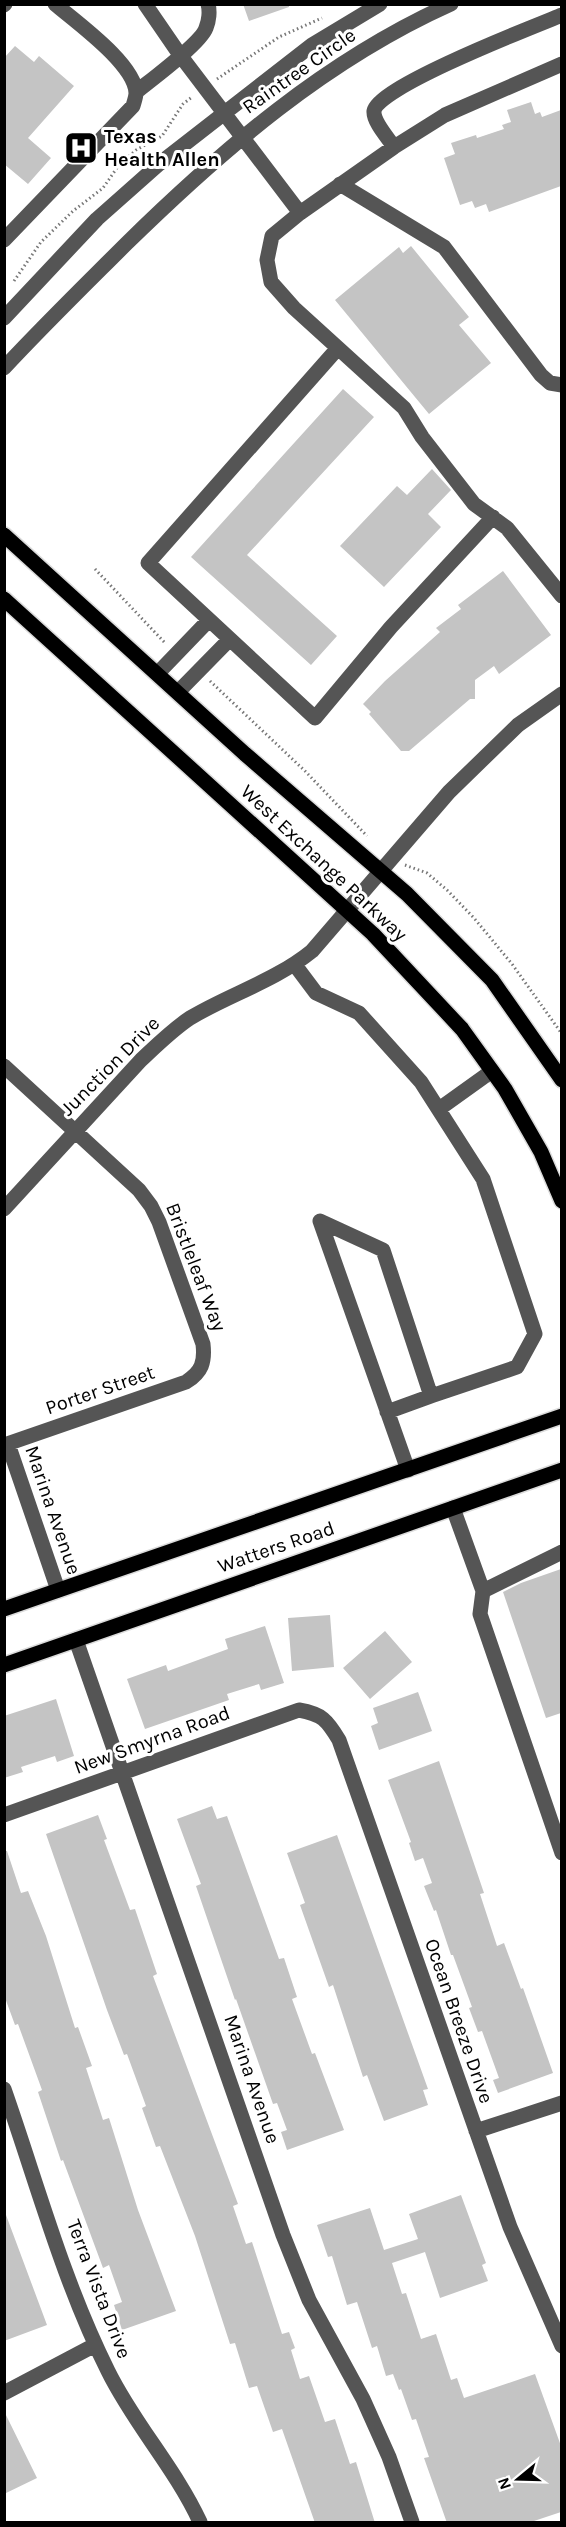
<svg xmlns="http://www.w3.org/2000/svg" width="566" height="2527" font-family="Karla,sans-serif">
	<style>
		.building { fill: #c4c4c4 }
		.lines { fill: none; stroke-linecap: round; stroke-linejoin: round }
		.major-casing { stroke: #dbdbdb; stroke-width: 18 }
		.path { stroke: #777; stroke-width: 3; stroke-dasharray: 1.5 3; stroke-linecap: butt }
		.minor { stroke: #555; stroke-width: 15 }
		.major { stroke: #000; stroke-width: 15 }
		.labels { text-anchor: middle; dominant-baseline: central; stroke-width: 6; stroke-linejoin: round; paint-order: stroke }
		.street-label { font-size: 20px; fill: #000; stroke: #fff }
		.poi-label { font-size: 20px; font-weight: bold; fill: #000; stroke: #fff; text-anchor: start }
	</style>
	<rect width="100%" height="100%" fill="#fff"/>
	<path class="building" d="M 243,4 L 289,4 L 289,7 L 249,21 Z
		M 15,46 L 34,62 L 39,56 L 74,86 L 28,138 L 51,158 L 28,184 L 4,164 L 4,58 Z
		M 531,102 L 535,114 L 540,112 L 542,117 L 561,110 L 561,186 L 489,212 L 486,204 L 475,208 L 472,201 L 460,205 L 444,158 L 455,154 L 451,143 L 476,135 L 477,138 L 504,129 L 502,125 L 511,122 L 507,110 Z
		M 411,246 L 469,317 L 459,325 L 491,363 L 429,414 L 335,300 L 399,247 L 403,253 Z
		M 343,389 L 374,417 L 247,555 L 337,636 L 311,665 L 191,557 Z
		M 432,469 L 451,490 L 428,514 L 441,527 L 384,587 L 340,546 L 397,486 L 407,495 Z
		M 503,571 L 551,635 L 499,674 L 494,666 L 475,680 L 475,699 L 470,699 L 409,751 L 401,751 L 369,714 L 371,712 L 363,704 L 385,681 L 440,632 L 436,628 L 461,609 L 458,605 Z
		M 561,1569 L 561,1713 L 546,1718 L 503,1592 L 521,1583 Z
		M 330,1615 L 334,1667 L 292,1671 L 288,1618 Z
		M 265,1626 L 284,1683 L 261,1690 L 259,1684 L 227,1694 L 229,1700 L 145,1729 L 127,1679 L 166,1665 L 168,1671 L 228,1649 L 225,1639 Z
		M 385,1631 L 412,1662 L 370,1699 L 343,1668 Z
		M 418,1692 L 432,1731 L 379,1750 L 371,1726 L 378,1723 L 373,1708 Z
		M 56,1699 L 74,1756 L 57,1762 L 55,1756 L 21,1767 L 23,1772 L 4,1778 L 4,1716 Z
		M 439,1761 L 484,1893 L 480,1894 L 497,1946 L 504,1943 L 521,1989 L 523,1988 L 553,2073 L 498,2093 L 493,2080 L 499,2078 L 482,2031 L 478,2032 L 469,2008 L 472,2007 L 453,1955 L 451,1955 L 436,1910 L 434,1911 L 424,1886 L 432,1883 L 423,1858 L 415,1861 L 409,1843 L 411,1842 L 388,1780 Z
		M 212,1806 L 217,1819 L 227,1816 L 279,1959 L 284,1958 L 297,1997 L 292,1999 L 312,2054 L 315,2053 L 344,2130 L 287,2150 L 281,2132 L 287,2130 L 277,2103 L 273,2104 L 236,1999 L 235,2000 L 196,1886 L 201,1884 L 177,1819 Z
		M 98,1815 L 107,1839 L 104,1840 L 130,1910 L 135,1909 L 157,1974 L 153,1976 L 238,2204 L 233,2206 L 246,2244 L 252,2242 L 282,2334 L 289,2332 L 295,2348 L 291,2350 L 300,2379 L 309,2376 L 325,2422 L 335,2419 L 350,2464 L 356,2462 L 375,2523 L 315,2523 L 282,2429 L 273,2432 L 257,2386 L 249,2388 L 235,2343 L 230,2344 L 195,2236 L 160,2146 L 156,2147 L 142,2108 L 146,2106 L 127,2054 L 124,2055 L 107,2010 L 46,1834 Z
		M 337,1835 L 428,2089 L 423,2090 L 428,2105 L 384,2121 L 367,2075 L 363,2077 L 333,1985 L 329,1987 L 300,1905 L 305,1903 L 287,1853 Z
		M 4,1851 L 7,1851 L 21,1893 L 28,1891 L 46,1936 L 75,2028 L 78,2027 L 92,2066 L 86,2068 L 103,2120 L 109,2118 L 138,2210 L 176,2311 L 122,2330 L 114,2305 L 122,2302 L 109,2265 L 103,2268 L 63,2160 L 61,2161 L 38,2092 L 42,2090 L 18,2024 L 15,2025 L 4,1995 Z
		M 461,2195 L 486,2263 L 482,2265 L 488,2281 L 440,2298 L 425,2252 L 392,2263 L 402,2294 L 406,2293 L 421,2339 L 436,2334 L 451,2380 L 457,2378 L 464,2398 L 535,2374 L 561,2446 L 561,2512 L 528,2523 L 447,2523 L 424,2458 L 429,2457 L 416,2419 L 412,2420 L 401,2389 L 399,2390 L 393,2374 L 386,2376 L 377,2346 L 372,2348 L 357,2302 L 347,2305 L 332,2256 L 328,2257 L 317,2225 L 370,2208 L 384,2250 L 418,2239 L 409,2214 Z
		M 4,2215 L 6,2215 L 47,2325 L 4,2341 Z
		M 4,2411 L 37,2478 L 4,2494 Z"/>
	<g class="lines">
		<defs>
			<path id="major" d="M 4,535 L 245,754 L 407,894 L 492,980 L 562,1080
				M 4,599 L 373,934 L 462,1029 L 505,1089 L 541,1152 L 562,1201
				M 4,1609 L 562,1416
				M 4,1665 L 562,1470"/>
		</defs>
		<use href="#major" class="major-casing"/>
		<path class="path" d="M 217,79 L 279,37 L 322,18
			M 14,281 L 41,242 L 73,211 L 103,188 L 119,165 L 136,150 L 162,136 L 183,104 L 192,97
			M 95,569 L 166,644
			M 210,681 L 305,771 L 367,836
			M 405,865 L 427,873 L 447,890 L 474,918 L 512,964 L 562,1034"/>
		<path class="minor" d="M 145,4 L 180,55 L 300,213
			M 4,5 L 5,4
			M 562,64 L 445,115 L 394,147 L 300,213 L 272,236 L 267,260 L 271,282 L 294,308 L 404,408 L 422,437 L 474,504 L 507,528 L 562,596
			M 136,92 C 151,80 201,43 206,28 C 209,21 210,11 208,4
			M 394,147 C 389,139 373,122 374,111 C 377,87 535,26 562,15
			M 340,184 L 444,247 L 541,375 L 550,383 L 562,385
			M 4,240 L 133,106 C 134,102 136,97 136,93 C 135,64 76,22 55,4
			M 4,318 L 97,219 L 159,164 L 312,45 L 380,4
			M 338,348 L 148,563 L 315,718 L 391,627 L 493,517
			M 4,368 C 44,325 85,285 126,244 C 223,149 326,60 451,4
			M 158,673 L 209,620
			M 178,692 L 230,639
			M 295,965 L 316,993 L 359,1013 L 421,1082 L 483,1179 L 535,1334 L 517,1367 L 431,1396
			M 4,1066 L 139,1190 L 151,1206 L 159,1222 L 203,1344 C 205,1362 202,1372 186,1382 L 4,1445
			M 439,1109 L 492,1071
			M 4,1209 L 141,1060 C 156,1046 172,1030 190,1018 C 230,994 275,981 312,951 L 449,792 L 518,725 L 562,694
			M 387,1412 L 431,1396 L 383,1250 L 320,1221 L 408,1470
			M 8,1444 L 58,1590
			M 453,1508 L 483,1591
			M 562,1552 L 483,1591 L 480,1614 L 562,1853
			M 76,1640 L 283,2235 L 309,2300 L 363,2399 L 389,2457 L 412,2522
			M 4,1815 L 299,1710 C 322,1714 327,1720 339,1740 L 510,2227 L 562,2346
			M 4,2089 C 37,2183 63,2281 108,2371 C 134,2424 175,2468 200,2522
			M 476,2131 L 562,2103
			M 4,2393 L 95,2345"/>
		<use href="#major" class="major"/>
	</g>
	<defs>
		<symbol id="hospital-square" viewBox="-11 -11 22 22"><rect x="-9" y="-9" width="18" height="18" rx="4" fill="#000" stroke="#fff"/><path d="M-5-5h3v3.5h4V-5h3V5h-3V1.5h-4V5h-3Z" fill="#fff"/></symbol>
	</defs>
	<g fill-rule="evenodd">
		<use href="#hospital-square" x="62" y="129" width="38" height="38"/>
	</g>
	<g class="labels">
		<g class="street-label">
			<text transform="translate(299 71) rotate(-35)">Raintree Circle</text>
			<text transform="translate(324 863) rotate(43)">West Exchange Parkway</text>
			<text transform="translate(110 1066) rotate(-45)">Junction Drive</text>
			<text transform="translate(196 1267) rotate(69)">Bristleleaf Way</text>
			<text transform="translate(100 1390) rotate(-19)">Porter Street</text>
			<text transform="translate(53 1510) rotate(71)">Marina Avenue</text>
			<text transform="translate(276 1547) rotate(-19)">Watters Road</text>
			<text transform="translate(152 1740) rotate(-20)">New Smyrna Road</text>
			<text transform="translate(459 2021) rotate(71)">Ocean Breeze Drive</text>
			<text transform="translate(252 2079) rotate(71)">Marina Avenue</text>
			<text transform="translate(99 2289) rotate(69)">Terra Vista Drive</text>
		</g>
		<g class="poi-label">
			<text x="104" y="136">Texas<tspan x="104" dy="23">Health Allen</tspan></text>
		</g>
	</g>
	<rect width="566" height="2527" fill="none" stroke="#000000" stroke-width="12"/>
	<g transform="translate(518 2479) rotate(251)" stroke="#ffffff" stroke-width="4.5" paint-order="stroke">
	<path d="M0-4.5L10 22L0 15L-10 22Z" fill="#000000"/>
	<text y="-9" font-size="16" font-weight="bold" text-anchor="middle" fill="#000000">N</text>
	</g>
</svg>
